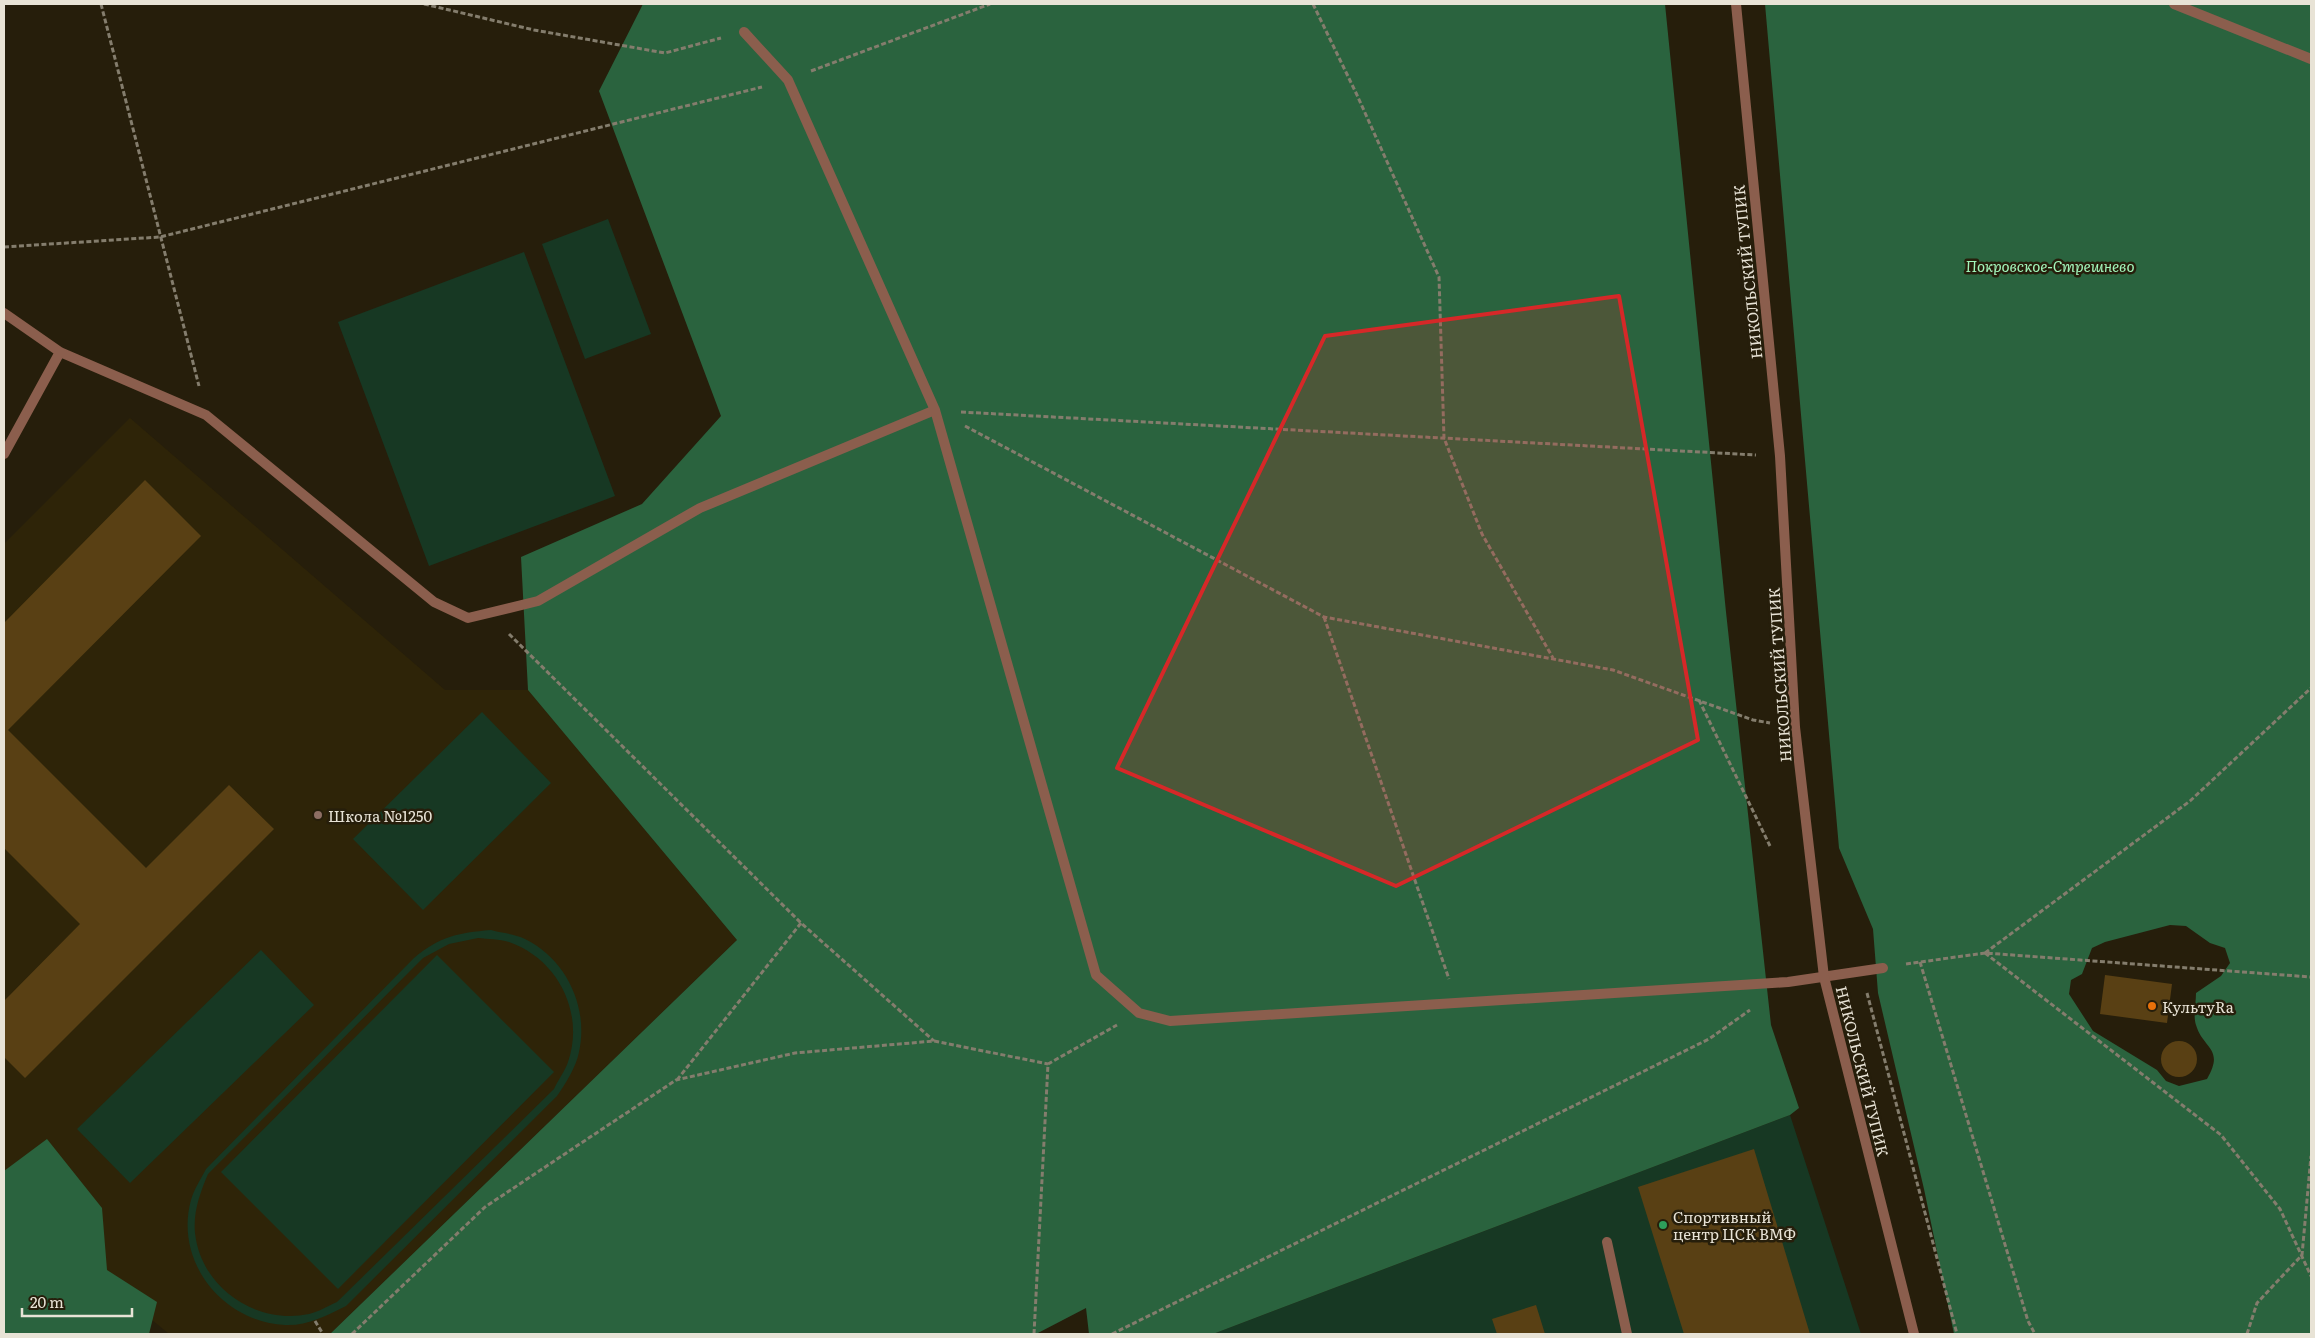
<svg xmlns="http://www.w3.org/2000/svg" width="2315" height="1338" font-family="Literata,serif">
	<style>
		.built { fill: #2e2408 }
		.green { fill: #173823; fill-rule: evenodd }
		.forest { fill: #2a633e; fill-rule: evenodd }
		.building { fill: #594014 }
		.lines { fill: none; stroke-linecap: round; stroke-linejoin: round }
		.path { stroke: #847d6d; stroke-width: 3; stroke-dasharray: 5 2.5; stroke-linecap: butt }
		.lane { stroke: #8b5e4d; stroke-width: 10 }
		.street { stroke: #8b5e4d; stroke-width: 10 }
		.marked { fill: #d62828; fill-opacity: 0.2; stroke: #d62828; stroke-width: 4; stroke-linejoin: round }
		.education-dot { fill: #8d6e63; stroke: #261e0b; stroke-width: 2 }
		.food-dot { fill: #e8710a; stroke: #261e0b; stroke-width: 2 }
		.leisure-dot { fill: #2e9e5b; stroke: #261e0b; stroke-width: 2 }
		.labels { text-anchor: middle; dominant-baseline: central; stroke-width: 5; stroke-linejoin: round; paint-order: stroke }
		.park-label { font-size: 15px; font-style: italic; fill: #a2f6bb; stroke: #261e0b }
		.street-label { font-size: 15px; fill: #e8e3d6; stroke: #261e0b }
		.poi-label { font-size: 15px; fill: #e8e3d6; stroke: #261e0b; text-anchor: start }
	</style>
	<rect width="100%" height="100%" fill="#261e0b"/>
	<path class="built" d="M 130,418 L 445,690 L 528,690 L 737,940 L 330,1334 L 169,1334 L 4,1197 L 4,544 Z"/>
	<path class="green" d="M 608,219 L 651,334 L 585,359 L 542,244 Z
		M 524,252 L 615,496 L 429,566 L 338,322 Z
		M 482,712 L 551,783 L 423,910 L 353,839 Z
		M 491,930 C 502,933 515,934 525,939 C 566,959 589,1007 579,1052 C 576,1067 566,1083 557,1096 L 346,1306 C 326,1316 307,1326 285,1325 C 223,1322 174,1262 191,1200 C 194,1189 201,1179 206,1169 L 414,958 C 441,936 457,933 491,930 ZM 478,938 C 488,939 499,939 509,942 C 558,959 585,1013 568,1062 C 565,1071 558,1080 554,1089 L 337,1302 C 328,1306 318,1312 309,1314 C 256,1325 201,1288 195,1233 C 193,1212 200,1193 208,1174 L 423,958 L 449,944 Z
		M 261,950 L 314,1005 L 130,1183 L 77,1129 Z
		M 437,955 L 554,1072 L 338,1289 L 221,1172 Z
		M 1790,1115 L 1861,1334 L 1213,1334 Z"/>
	<path class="forest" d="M 643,4 L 1665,4 L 1726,612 L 1771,1025 L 1799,1108 L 1790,1115 L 1213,1334 L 1089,1334 L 1086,1308 L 1036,1334 L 330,1334 L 737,940 L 528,690 L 521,557 L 642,504 L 721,416 L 599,91 Z
		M 1765,4 L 2311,4 L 2311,1334 L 1954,1334 L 1924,1189 L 1878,993 L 1873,929 L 1839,848 ZM 2170,925 L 2186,926 L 2210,943 L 2225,948 L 2230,963 L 2221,976 L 2196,993 C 2196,1003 2193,1016 2196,1025 C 2203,1049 2225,1048 2207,1079 L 2179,1086 L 2166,1081 L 2157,1070 L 2093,1031 L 2069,994 L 2071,980 L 2082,974 L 2092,948 L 2105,942 Z
		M 47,1139 L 102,1208 L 107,1270 L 157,1302 L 149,1334 L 4,1334 L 4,1171 Z"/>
	<path class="building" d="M 145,480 L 201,536 L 8,730 L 146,868 L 229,785 L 274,829 L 25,1078 L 4,1057 L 4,1001 L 80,924 L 4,848 L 4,623 Z
		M 2105,975 L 2172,984 L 2167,1023 L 2100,1014 Z
		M2161 1059a18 18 0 1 1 36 0a18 18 0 1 1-36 0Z
		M 1754,1149 L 1810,1334 L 1684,1334 L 1638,1187 Z
		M 1536,1305 L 1545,1334 L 1497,1334 L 1492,1319 Z"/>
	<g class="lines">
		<path class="path" d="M 101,4 L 199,386
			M 424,4 L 534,30 L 665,53 L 721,38
			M 1313,4 L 1357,95 L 1439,277 L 1444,438 L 1482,534 L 1553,658
			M 811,71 L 990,4
			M 4,247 L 160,237 L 762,87
			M 961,412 L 1756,455
			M 965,426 L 1324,617 L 1613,670 L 1753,720 L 1770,723
			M 1324,617 L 1449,979
			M 509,634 L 801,923 L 934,1041
			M 1699,700 L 1770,846
			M 1985,953 L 2221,1135 L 2280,1209 L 2311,1276
			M 1985,953 L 2190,801 L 2311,688
			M 1920,962 L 2028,1321 L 2035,1334
			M 1906,964 L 1985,953 L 2311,977
			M 1867,993 L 1957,1334
			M 677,1080 L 801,923
			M 315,1321 L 323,1334
			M 352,1334 L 485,1207 L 676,1080 L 795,1053 L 934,1041 L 1048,1064
			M 1034,1334 L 1048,1064 L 1117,1025
			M 1112,1334 L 1709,1039 L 1750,1010
			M 2247,1334 L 2257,1303 L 2302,1255 L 2311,1156"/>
		<path class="lane" d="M 2174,4 L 2311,59
			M 744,32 L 788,80 L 935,410 L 1096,975 L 1139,1013 L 1170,1021 L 1788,982 L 1883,968
			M 4,313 L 60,352 L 206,415 L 434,602 L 468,618 L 538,601 L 700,508 L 935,410
			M 4,454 L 60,352
			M 1607,1242 L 1627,1334"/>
		<path class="street" d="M 1736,4 L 1780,456 L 1795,727 L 1824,977 L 1914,1334"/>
	</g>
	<path class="marked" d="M 1619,296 L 1698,740 L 1396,886 L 1117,768 L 1325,336 Z"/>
	<circle class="education-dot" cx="318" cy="815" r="5"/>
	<circle class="food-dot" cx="2152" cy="1006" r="5"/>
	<circle class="leisure-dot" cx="1663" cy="1225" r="5"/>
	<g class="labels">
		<g class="park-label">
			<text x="2050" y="265">Покровское-Стрешнево</text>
		</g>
		<g class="street-label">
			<text transform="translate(1747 272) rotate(-96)">НИКОЛЬСКИЙ ТУПИК</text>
			<text transform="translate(1779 675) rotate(-94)">НИКОЛЬСКИЙ ТУПИК</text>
			<text transform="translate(1863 1071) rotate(76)">НИКОЛЬСКИЙ ТУПИК</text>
		</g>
		<g class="poi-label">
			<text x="328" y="815">Школа №1250</text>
			<text x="2162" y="1006">КультуRа</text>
			<text x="1673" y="1216">Спортивный<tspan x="1673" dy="17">центр ЦСК ВМФ</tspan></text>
		</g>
	</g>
	<rect width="2315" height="1338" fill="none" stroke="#e8e3d6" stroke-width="10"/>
	<path d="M22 1308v8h110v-8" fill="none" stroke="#e8e3d6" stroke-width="2.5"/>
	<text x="30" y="1308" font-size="15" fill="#e8e3d6" stroke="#261e0b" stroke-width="4" paint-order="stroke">20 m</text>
</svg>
